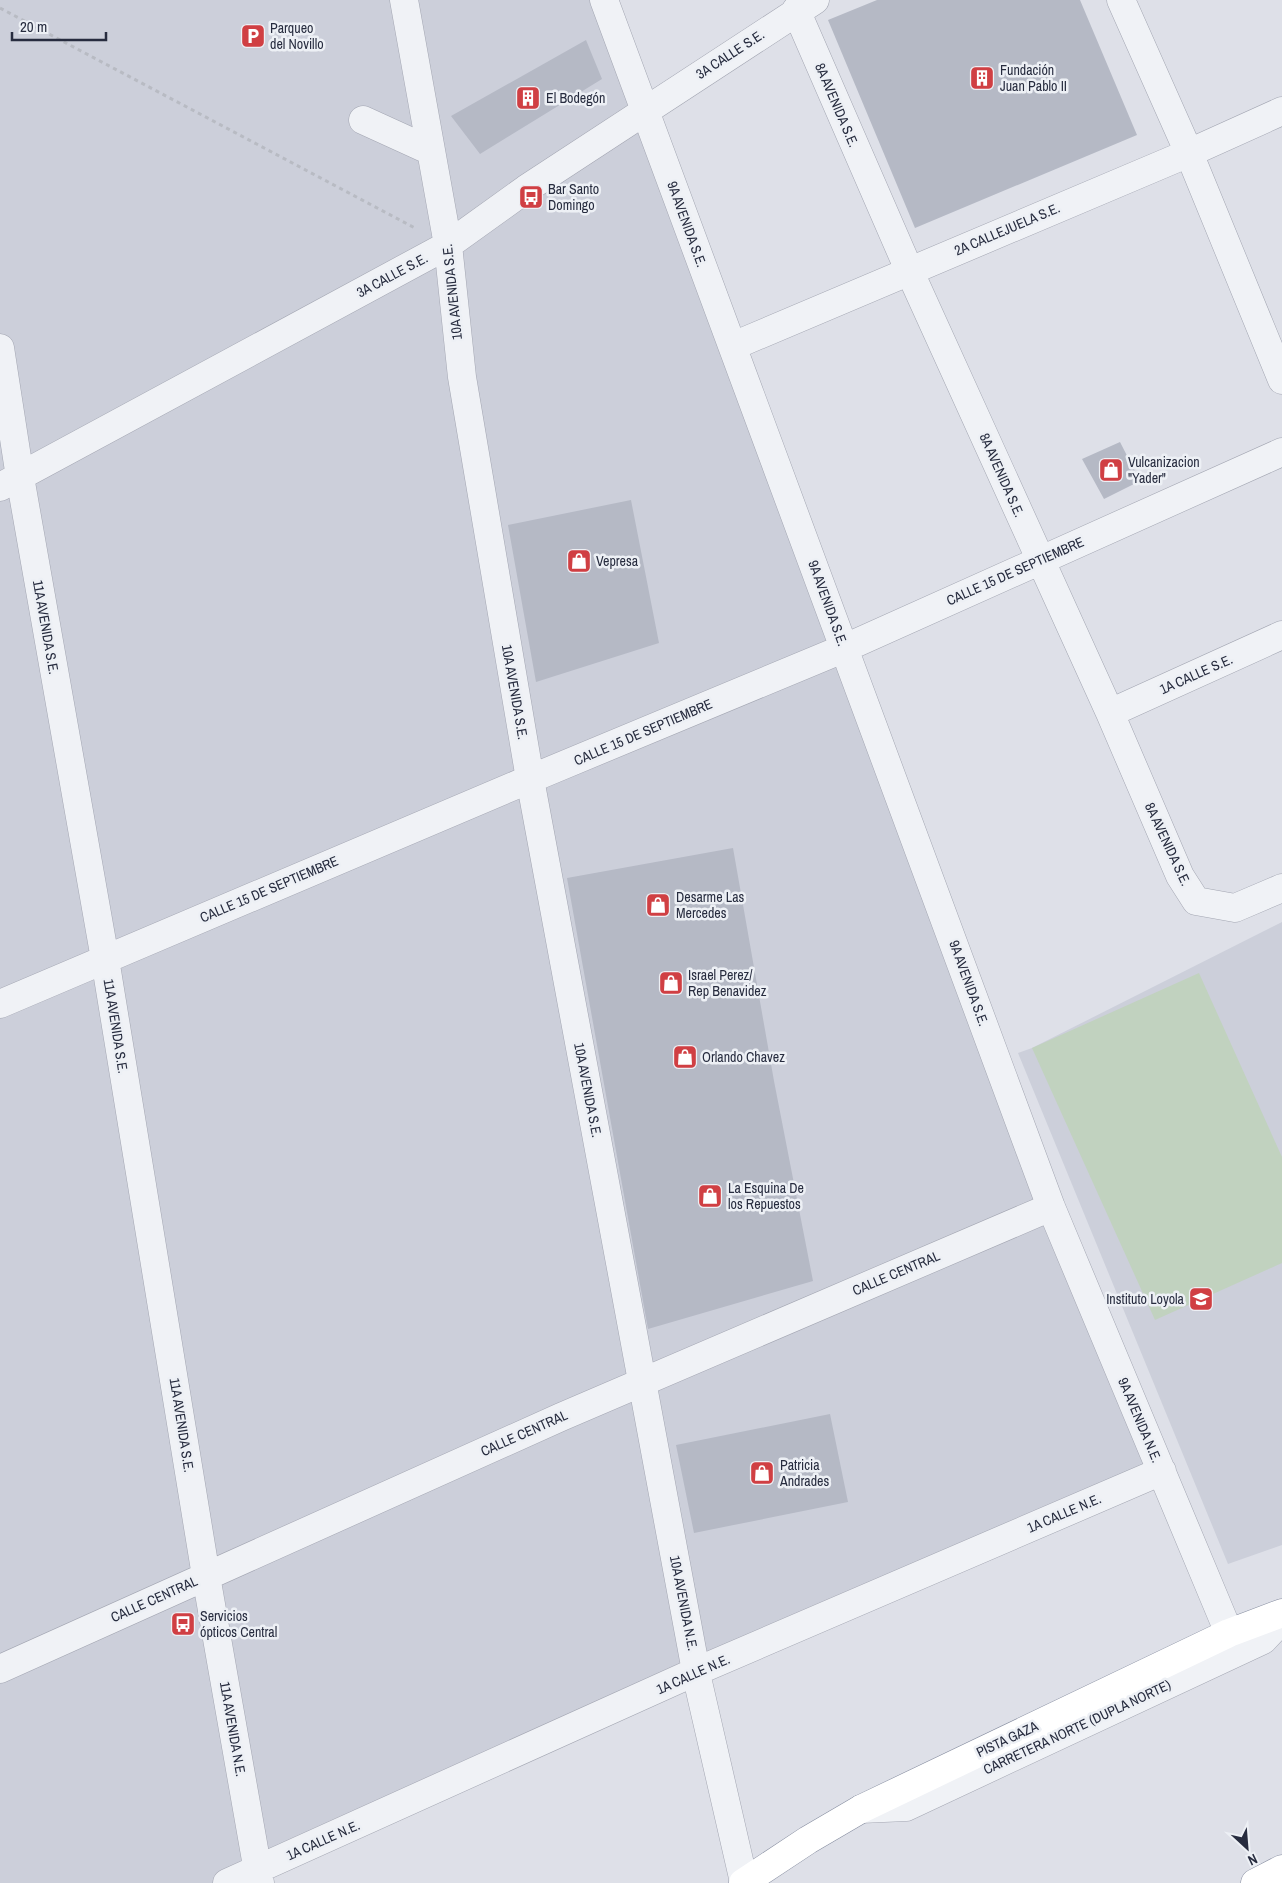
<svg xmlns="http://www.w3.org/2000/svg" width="1282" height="1883" font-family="'Archivo Narrow',sans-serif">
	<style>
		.built { fill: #cccfda }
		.green { fill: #c1d2bf }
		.building { fill: #b5b9c5 }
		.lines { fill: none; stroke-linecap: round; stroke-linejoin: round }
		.minor-casing { stroke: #a3a6b2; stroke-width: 29 }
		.highway-casing { stroke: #858c9f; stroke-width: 29 }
		.path { stroke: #b8bbc3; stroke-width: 3; stroke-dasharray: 4 4; stroke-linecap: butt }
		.minor { stroke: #f0f2f6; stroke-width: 28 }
		.highway { stroke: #fff; stroke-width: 28 }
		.labels { text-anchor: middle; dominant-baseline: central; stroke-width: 5; stroke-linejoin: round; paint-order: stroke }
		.poi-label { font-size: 14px; fill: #272c3f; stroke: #edf0f5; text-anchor: start }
		.street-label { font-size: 14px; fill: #272c3f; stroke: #edf0f5 }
	</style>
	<rect width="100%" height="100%" fill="#dee0e8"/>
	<path class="built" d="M 0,0 L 604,0 L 1162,1471 L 226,1883 L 0,1883 Z
		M 1282,922 L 1282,1545 L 1228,1564 L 1018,1053 L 1032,1048 Z"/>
	<path class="green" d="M 1199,973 L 1282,1157 L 1282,1263 L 1155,1320 L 1032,1048 Z"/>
	<path class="building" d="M 877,0 L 1080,0 L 1137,135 L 915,228 L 828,20 Z
		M 586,40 L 602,79 L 480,154 L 451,116 Z
		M 1120,442 L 1140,481 L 1104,499 L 1082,459 Z
		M 631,500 L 659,643 L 536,682 L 508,525 Z
		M 733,848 L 774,1081 L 813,1281 L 648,1329 L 567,878 Z
		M 830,1414 L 848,1502 L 694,1533 L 676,1445 Z"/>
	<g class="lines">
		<defs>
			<path id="minor" d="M 404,0 L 448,245 L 462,377 L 530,779 L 698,1682 L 744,1882
				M 604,0 L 1051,1207 L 1229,1633
				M 1121,0 L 1189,153 L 1282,380
				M 796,10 L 909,270 L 1110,713 L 1180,876 L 1196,901 L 1235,908 L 1282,888
				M 363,120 L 431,151
				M 733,346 L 1189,153 L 1282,111
				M 0,348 L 20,477 L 105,959 L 206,1576 L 260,1883
				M 0,487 L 448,245 L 526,189 L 815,0
				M 1110,713 L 1282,635
				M 0,1004 L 530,779 L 845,648 L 1282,452
				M 0,1669 L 561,1417 L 1051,1207
				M 861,1809 L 906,1807 L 1263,1640 L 1282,1620
				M 227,1883 L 697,1671 L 1162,1471"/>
			<path id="highway" d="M 743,1883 L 808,1840 L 861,1809 L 1229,1633 L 1282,1613
				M 1255,1883 L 1282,1869"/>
		</defs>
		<use href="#minor" class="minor-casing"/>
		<use href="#highway" class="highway-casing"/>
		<path class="path" d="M 0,8 L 415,228"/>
		<use href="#minor" class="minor"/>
		<use href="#highway" class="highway"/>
	</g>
	<defs>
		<symbol id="parking-square" viewBox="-11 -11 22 22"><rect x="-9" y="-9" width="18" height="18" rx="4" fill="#d03f43" stroke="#edf0f5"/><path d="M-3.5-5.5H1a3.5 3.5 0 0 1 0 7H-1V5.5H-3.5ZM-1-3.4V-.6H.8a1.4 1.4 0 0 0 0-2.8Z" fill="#fff"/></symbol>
		<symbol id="building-square" viewBox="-11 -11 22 22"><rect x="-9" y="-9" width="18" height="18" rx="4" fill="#d03f43" stroke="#edf0f5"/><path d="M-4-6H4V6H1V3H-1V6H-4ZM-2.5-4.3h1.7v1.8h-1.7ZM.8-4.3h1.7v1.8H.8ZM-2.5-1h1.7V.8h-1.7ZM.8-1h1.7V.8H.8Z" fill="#fff"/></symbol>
		<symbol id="bus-square" viewBox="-11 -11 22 22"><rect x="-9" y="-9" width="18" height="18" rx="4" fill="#d03f43" stroke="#edf0f5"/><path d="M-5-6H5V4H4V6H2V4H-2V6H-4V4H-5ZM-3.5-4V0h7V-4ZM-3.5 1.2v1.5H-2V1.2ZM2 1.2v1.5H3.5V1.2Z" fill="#fff"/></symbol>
		<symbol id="shop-square" viewBox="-11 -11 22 22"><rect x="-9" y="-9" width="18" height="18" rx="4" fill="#d03f43" stroke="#edf0f5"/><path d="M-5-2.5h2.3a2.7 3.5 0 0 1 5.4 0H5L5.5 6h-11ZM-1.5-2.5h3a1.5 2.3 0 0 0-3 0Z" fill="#fff"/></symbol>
		<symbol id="school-square" viewBox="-11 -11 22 22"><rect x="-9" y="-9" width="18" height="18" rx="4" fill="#d03f43" stroke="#edf0f5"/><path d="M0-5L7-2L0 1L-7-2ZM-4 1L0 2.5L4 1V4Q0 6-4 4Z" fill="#fff"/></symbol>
	</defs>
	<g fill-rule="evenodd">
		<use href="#parking-square" x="239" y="22" width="28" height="28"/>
		<use href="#building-square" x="968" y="64" width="28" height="28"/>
		<use href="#building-square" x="514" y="84" width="28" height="28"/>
		<use href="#bus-square" x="517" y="183" width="28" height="28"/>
		<use href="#shop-square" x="1097" y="456" width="28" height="28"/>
		<use href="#shop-square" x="565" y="547" width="28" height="28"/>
		<use href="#shop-square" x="644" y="891" width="28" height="28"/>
		<use href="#shop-square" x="657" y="969" width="28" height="28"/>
		<use href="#shop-square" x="671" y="1043" width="28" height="28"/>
		<use href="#shop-square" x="696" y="1182" width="28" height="28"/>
		<use href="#school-square" x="1187" y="1285" width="28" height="28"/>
		<use href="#shop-square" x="748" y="1459" width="28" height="28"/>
		<use href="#bus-square" x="169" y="1610" width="28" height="28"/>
	</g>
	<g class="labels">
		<g class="poi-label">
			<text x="270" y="28">Parqueo<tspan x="270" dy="16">del Novillo</tspan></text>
			<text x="1000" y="70">Fundación<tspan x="1000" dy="16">Juan Pablo II</tspan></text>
			<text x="546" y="98">El Bodegón</text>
			<text x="548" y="189">Bar Santo<tspan x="548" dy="16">Domingo</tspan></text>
			<text x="1128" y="462">Vulcanizacion<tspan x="1128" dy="16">"Yader"</tspan></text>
			<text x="596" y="561">Vepresa</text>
			<text x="676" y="897">Desarme Las<tspan x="676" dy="16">Mercedes</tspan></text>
			<text x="688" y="975">Israel Perez/<tspan x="688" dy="16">Rep Benavidez</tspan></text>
			<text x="702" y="1057">Orlando Chavez</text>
			<text x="728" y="1188">La Esquina De<tspan x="728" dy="16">los Repuestos</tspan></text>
			<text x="1184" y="1299" text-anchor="end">Instituto Loyola</text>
			<text x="780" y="1465">Patricia<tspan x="780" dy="16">Andrades</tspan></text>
			<text x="200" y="1616">Servicios<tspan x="200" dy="16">ópticos Central</tspan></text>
		</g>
		<g class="street-label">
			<text transform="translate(730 54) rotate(-33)">3A CALLE S.E.</text>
			<text transform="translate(837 105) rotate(67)">8A AVENIDA S.E.</text>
			<text transform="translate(687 224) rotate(70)">9A AVENIDA S.E.</text>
			<text transform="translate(1007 229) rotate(-23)">2A CALLEJUELA S.E.</text>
			<text transform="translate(392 275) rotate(-28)">3A CALLE S.E.</text>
			<text transform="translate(452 292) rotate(-96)">10A AVENIDA S.E.</text>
			<text transform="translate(1002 475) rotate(66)">8A AVENIDA S.E.</text>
			<text transform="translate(1015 571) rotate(-24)">CALLE 15 DE SEPTIEMBRE</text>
			<text transform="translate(828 603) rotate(70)">9A AVENIDA S.E.</text>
			<text transform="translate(46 627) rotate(80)">11A AVENIDA S.E.</text>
			<text transform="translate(1196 674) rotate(-24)">1A CALLE S.E.</text>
			<text transform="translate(515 692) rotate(80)">10A AVENIDA S.E.</text>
			<text transform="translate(643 732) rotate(-23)">CALLE 15 DE SEPTIEMBRE</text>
			<text transform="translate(1168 844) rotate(65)">8A AVENIDA S.E.</text>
			<text transform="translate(269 889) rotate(-23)">CALLE 15 DE SEPTIEMBRE</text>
			<text transform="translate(969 983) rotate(70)">9A AVENIDA S.E.</text>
			<text transform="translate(116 1026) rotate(81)">11A AVENIDA S.E.</text>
			<text transform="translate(588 1090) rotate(79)">10A AVENIDA S.E.</text>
			<text transform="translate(896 1273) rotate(-23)">CALLE CENTRAL</text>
			<text transform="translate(1140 1420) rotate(67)">9A AVENIDA N.E.</text>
			<text transform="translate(182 1425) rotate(81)">11A AVENIDA S.E.</text>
			<text transform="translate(524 1433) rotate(-24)">CALLE CENTRAL</text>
			<text transform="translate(1064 1513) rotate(-23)">1A CALLE N.E.</text>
			<text transform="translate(154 1599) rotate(-24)">CALLE CENTRAL</text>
			<text transform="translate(684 1603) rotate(79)">10A AVENIDA N.E.</text>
			<text transform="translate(693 1674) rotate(-24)">1A CALLE N.E.</text>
			<text transform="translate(1077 1727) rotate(-25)">CARRETERA NORTE (DUPLA NORTE)</text>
			<text transform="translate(233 1729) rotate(80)">11A AVENIDA N.E.</text>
			<text transform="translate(1007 1739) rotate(-25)">PISTA GAZA</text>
			<text transform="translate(323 1840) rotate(-24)">1A CALLE N.E.</text>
		</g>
	</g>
	<g transform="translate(1247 1848) rotate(154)" stroke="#edf0f5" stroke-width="4" paint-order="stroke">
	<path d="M0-4L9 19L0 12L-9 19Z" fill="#272c3f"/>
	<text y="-8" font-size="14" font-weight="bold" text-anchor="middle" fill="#272c3f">N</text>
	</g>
	<path d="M12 32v8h94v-8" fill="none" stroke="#272c3f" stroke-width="2.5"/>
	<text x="20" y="32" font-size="15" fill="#272c3f" stroke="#edf0f5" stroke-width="4" paint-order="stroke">20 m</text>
</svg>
